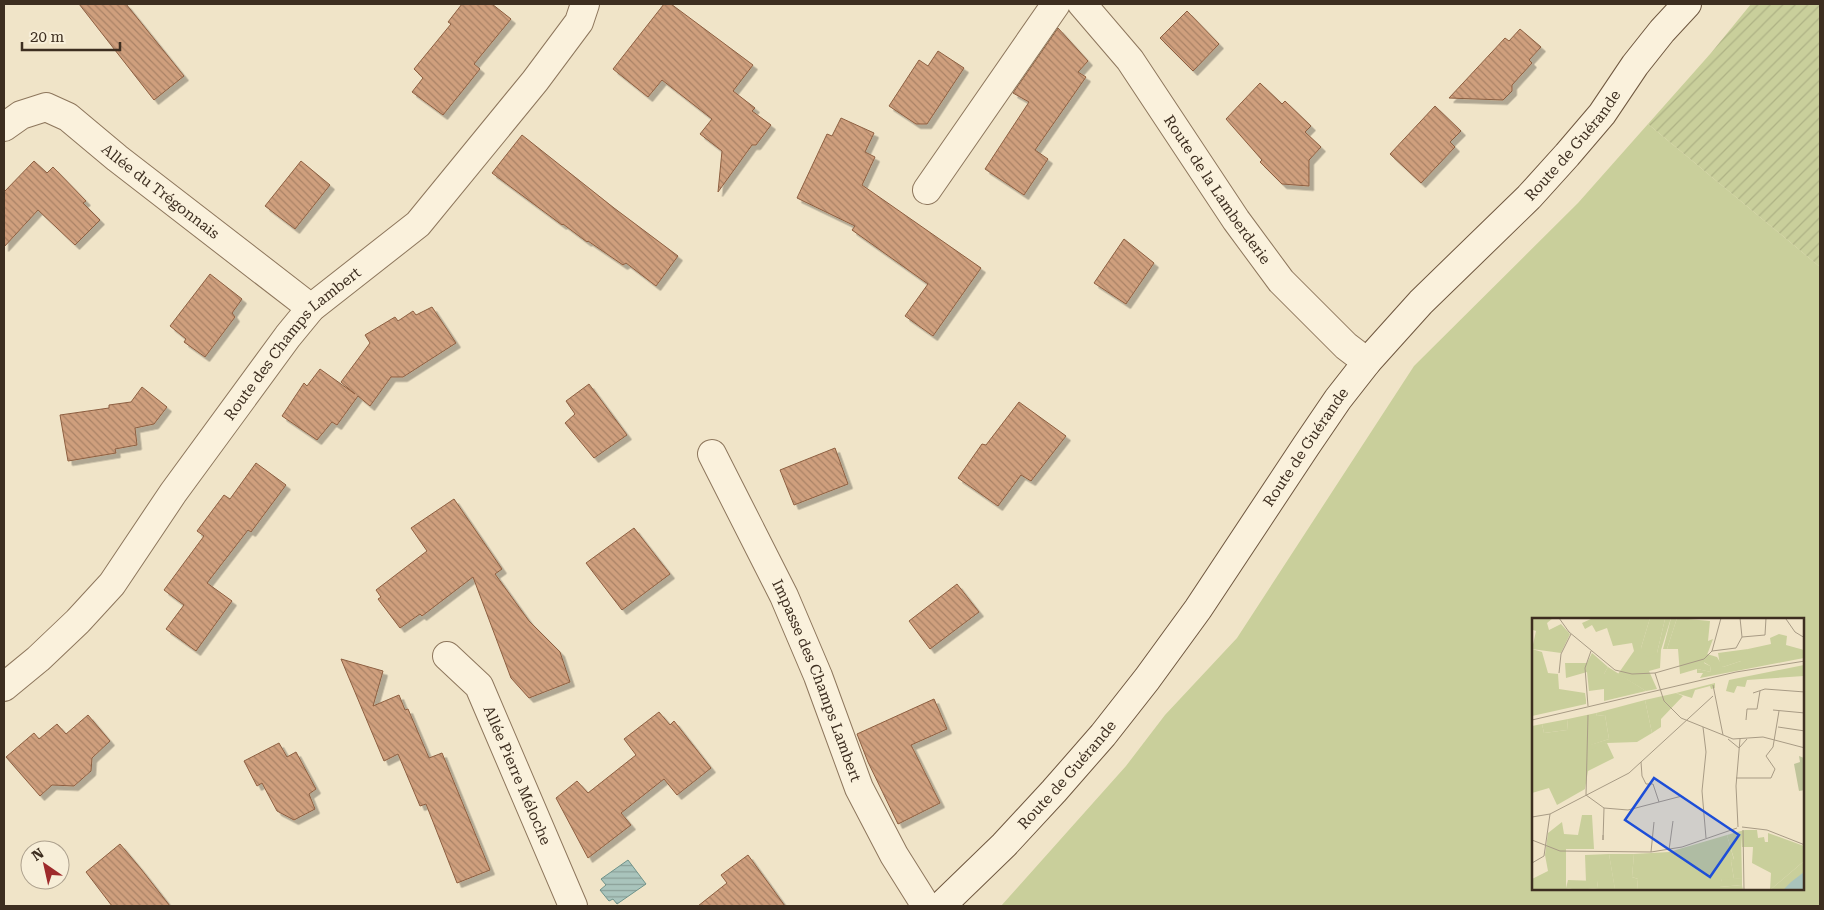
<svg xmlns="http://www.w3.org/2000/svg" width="1824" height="910" font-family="'Roboto Serif',serif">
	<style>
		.grass { fill: #c9cf9b; fill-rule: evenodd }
		.garden { fill: url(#garden-furrows) }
		.water { fill: url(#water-rules); stroke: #6f938a }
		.building { fill: url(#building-back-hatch); stroke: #8d5f41; filter: url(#shadow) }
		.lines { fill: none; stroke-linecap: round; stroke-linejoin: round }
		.street-casing { stroke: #8d765c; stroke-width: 30 }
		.secondary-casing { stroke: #6f573f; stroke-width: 30 }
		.street { stroke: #faf1dc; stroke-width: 28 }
		.secondary { stroke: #faf1dc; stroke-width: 28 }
		.labels { text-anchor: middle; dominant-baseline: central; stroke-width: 4; stroke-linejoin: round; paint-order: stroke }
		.street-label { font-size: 15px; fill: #3d2e20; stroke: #f7eed8 }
		.inset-road { fill: none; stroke: #a89b85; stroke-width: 1 }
		.view { fill: #1d4ed8; fill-opacity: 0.15; stroke: #1d4ed8; stroke-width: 2.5 }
		.inset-edge { fill: none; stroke: #3d2e20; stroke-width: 2.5 }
	</style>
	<defs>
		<pattern id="garden-furrows" width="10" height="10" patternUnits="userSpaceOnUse" patternTransform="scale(1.25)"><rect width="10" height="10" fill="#c9cf9b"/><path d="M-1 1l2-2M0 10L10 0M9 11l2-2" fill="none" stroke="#aeb285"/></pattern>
		<pattern id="water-rules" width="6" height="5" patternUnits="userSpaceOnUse" patternTransform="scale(1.25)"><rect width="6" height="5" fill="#a9c4bc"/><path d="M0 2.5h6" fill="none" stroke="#8ba098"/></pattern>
		<pattern id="building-back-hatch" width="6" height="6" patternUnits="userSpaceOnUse" patternTransform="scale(1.25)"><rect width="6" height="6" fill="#cf9f7d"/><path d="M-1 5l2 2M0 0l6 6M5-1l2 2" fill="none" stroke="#a98266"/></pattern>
		<filter id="shadow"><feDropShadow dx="4.5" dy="4.5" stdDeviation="0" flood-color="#0004"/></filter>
	</defs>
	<rect width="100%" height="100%" fill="#f0e4c8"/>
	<path class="grass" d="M 1648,124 L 1820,267 L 1820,906 L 1001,906 L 1126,766 L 1165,715 L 1237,638 L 1414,366 L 1578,203 ZM 1533,619 L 1803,619 L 1803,889 L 1533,889 Z"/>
	<path class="garden" d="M 1751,4 L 1820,4 L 1820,267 L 1648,124 L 1711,53 Z"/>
	<path class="water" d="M 628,860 L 646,884 L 617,904 L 613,899 L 609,901 L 600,890 L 606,885 L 601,879 Z"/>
	<path class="building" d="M 79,4 L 126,4 L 184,76 L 154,100 Z
		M 462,4 L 492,4 L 511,19 L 474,64 L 480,69 L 443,115 L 412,92 L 423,78 L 414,69 L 451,24 L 448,22 Z
		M 664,4 L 671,4 L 753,65 L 733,91 L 755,108 L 752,111 L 771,125 L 756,145 L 752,145 L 718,192 L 722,151 L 700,134 L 712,119 L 662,80 L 648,97 L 613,69 Z
		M 1187,11 L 1219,44 L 1193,71 L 1160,38 Z
		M 1058,28 L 1088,61 L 1078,72 L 1086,77 L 1035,150 L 1048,159 L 1024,195 L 985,169 L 1029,102 L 1013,93 Z
		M 1520,29 L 1541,47 L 1529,60 L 1532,63 L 1512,85 L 1512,91 L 1503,100 L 1449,98 L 1505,38 L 1509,41 Z
		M 938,51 L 964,68 L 927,124 L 916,124 L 889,106 L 919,60 L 928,66 Z
		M 1260,83 L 1282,104 L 1285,101 L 1311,126 L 1305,132 L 1321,147 L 1309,160 L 1309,186 L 1282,184 L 1260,162 L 1262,160 L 1226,119 Z
		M 1435,106 L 1461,131 L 1450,142 L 1455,147 L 1421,183 L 1390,154 Z
		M 841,118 L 874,133 L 865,152 L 875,157 L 862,185 L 981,268 L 933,336 L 905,316 L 928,284 L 852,230 L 855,226 L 797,198 L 827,134 L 832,136 Z
		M 522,135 L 614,208 L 678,256 L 656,286 L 626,263 L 623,265 L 588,241 L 587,242 L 563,224 L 562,225 L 492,173 Z
		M 34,161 L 47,173 L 53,167 L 86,201 L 83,203 L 100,220 L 75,245 L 38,210 L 4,247 L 4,192 Z
		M 301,161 L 330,185 L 295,229 L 265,206 Z
		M 1124,239 L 1154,263 L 1126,304 L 1094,283 Z
		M 210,274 L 242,299 L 232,313 L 235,317 L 205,357 L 184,342 L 186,339 L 170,326 Z
		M 432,307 L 456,343 L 403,377 L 391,377 L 370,406 L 358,396 L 337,425 L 332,422 L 317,440 L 282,416 L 304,383 L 307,386 L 320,369 L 355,394 L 341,382 L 370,343 L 365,335 L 395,317 L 398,321 L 413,311 L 416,315 Z
		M 589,384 L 627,435 L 594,458 L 565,423 L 575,414 L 566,401 Z
		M 142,387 L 167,407 L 154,424 L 135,428 L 137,445 L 115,449 L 116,453 L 68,461 L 60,415 L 109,408 L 109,405 L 131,402 Z
		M 1019,402 L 1066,436 L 1031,481 L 1021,475 L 998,506 L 958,478 L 982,444 L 986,445 Z
		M 835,448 L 848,484 L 794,505 L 780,470 Z
		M 256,463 L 286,485 L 251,532 L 248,530 L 207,583 L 232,601 L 196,651 L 166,629 L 184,605 L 164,590 L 204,536 L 197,531 L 224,495 L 230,499 Z
		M 454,499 L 502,569 L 495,574 L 529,621 L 560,652 L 570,682 L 529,698 L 511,678 L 473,577 L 422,616 L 420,614 L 400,628 L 378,599 L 381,597 L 376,590 L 427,551 L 411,528 Z
		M 634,528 L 670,574 L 622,610 L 586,563 Z
		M 957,584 L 979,612 L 930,649 L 909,621 Z
		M 341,659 L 383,671 L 373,706 L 399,695 L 405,710 L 408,709 L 429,758 L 442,753 L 490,870 L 457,883 L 426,804 L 420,806 L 398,754 L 384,761 Z
		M 934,699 L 947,729 L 911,745 L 940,803 L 898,824 L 868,762 L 857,734 Z
		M 659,712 L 670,725 L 674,721 L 711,768 L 677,795 L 664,779 L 621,813 L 631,825 L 588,858 L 556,798 L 577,781 L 588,793 L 636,755 L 624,739 Z
		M 88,715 L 110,741 L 92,758 L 91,771 L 74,786 L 52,785 L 40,796 L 6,757 L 34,733 L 39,739 L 57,724 L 66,734 Z
		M 279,743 L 287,757 L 296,752 L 316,789 L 309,794 L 315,809 L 294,820 L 277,811 L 262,783 L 257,786 L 244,761 Z
		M 120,844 L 141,869 L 170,906 L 112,906 L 86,872 Z
		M 748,855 L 785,906 L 698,906 L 727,883 L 721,875 Z"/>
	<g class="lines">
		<defs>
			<g id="street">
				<path id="s1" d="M 1082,4 L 1130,60 L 1236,220 L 1281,281 L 1346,346 L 1367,362"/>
				<path id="s2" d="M 4,127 L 21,115 L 46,107 L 68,117 L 117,158 L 311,308"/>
				<path d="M 927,190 L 1056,4"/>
				<path id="s3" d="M 712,454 L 784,596 L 818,676 L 859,788 L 894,855 L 926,906"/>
				<path id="s4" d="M 447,656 L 479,686 L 573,906"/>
				<path id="s5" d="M 4,687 L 38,659 L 78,621 L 112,584 L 173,493 L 288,336 L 311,308 L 418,224 L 535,81 L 579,22 L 585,4"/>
			</g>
			<g id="secondary">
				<path id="s6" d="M 941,906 L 1004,845 L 1054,791 L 1103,735 L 1147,679 L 1198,609 L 1306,446 L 1338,399 L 1367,362 L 1421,302 L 1529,197 L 1567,155 L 1602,114 L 1635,65 L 1662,31 L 1687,4"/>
			</g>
		</defs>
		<use href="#street" class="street-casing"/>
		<use href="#secondary" class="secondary-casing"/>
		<use href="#street" class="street"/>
		<use href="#secondary" class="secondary"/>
	</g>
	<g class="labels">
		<g class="street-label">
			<text stroke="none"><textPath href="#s6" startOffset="992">Route de Guérande</textPath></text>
			<text stroke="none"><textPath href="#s1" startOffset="230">Route de la Lamberderie</textPath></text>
			<text stroke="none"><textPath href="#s2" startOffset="190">Allée du Trégonnais</textPath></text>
			<text stroke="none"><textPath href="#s5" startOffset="451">Route des Champs Lambert</textPath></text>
			<text stroke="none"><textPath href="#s6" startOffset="588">Route de Guérande</textPath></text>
			<text stroke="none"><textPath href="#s3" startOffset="250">Impasse des Champs Lambert</textPath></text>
			<text stroke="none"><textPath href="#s6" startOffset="182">Route de Guérande</textPath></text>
			<text stroke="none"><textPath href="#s4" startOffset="141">Allée Pierre Méloche</textPath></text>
		</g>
	</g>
	<g transform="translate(1532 618)">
		<rect width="272" height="272" fill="#f0e4c8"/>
		<path d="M 61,0 L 118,0 L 109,30 L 125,35 L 133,1 L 139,0 L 129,32 L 128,50 L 117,53 L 125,71 L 114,73 L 86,56 L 102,33 L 100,25 L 81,28 L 75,10 L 64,14 L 60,7 L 53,11 L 50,5 ZM 145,0 L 178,3 L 176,23 L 181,21 L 172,45 L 178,48 L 179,54 L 165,51 L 148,56 L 146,31 L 135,31 ZM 0,31 L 10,34 L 16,55 L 26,56 L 27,71 L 53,75 L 54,82 L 0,84 ZM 216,31 L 209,43 L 191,49 L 188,47 L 186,35 ZM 60,35 L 76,49 L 72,56 L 72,71 L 57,73 L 55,54 L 34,60 L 33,45 L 55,45 ZM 144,75 L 151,78 L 129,101 L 129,109 L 120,115 L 113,82 ZM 64,95 L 65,98 L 73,97 L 77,121 L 59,127 L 75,125 L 82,140 L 56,153 L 53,171 L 25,187 L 17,170 L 0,175 L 0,108 L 10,106 L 12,115 L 35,112 L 36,101 ZM 50,197 L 60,197 L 62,231 L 34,231 L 34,270 L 45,272 L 0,272 L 0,261 L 16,253 L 13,237 L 16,215 L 30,204 L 32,216 L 46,217 ZM 213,212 L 225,212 L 226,220 L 232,219 L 233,224 L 236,224 L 236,215 L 272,228 L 272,243 L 238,272 L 239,255 L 220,245 L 221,229 L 210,229 L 209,218 L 205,214 ZM 195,217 L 202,242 L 199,243 L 202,261 L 190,261 L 188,269 L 210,267 L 211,272 L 105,272 L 106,261 L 100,259 L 102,236 L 137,234 ZM 77,236 L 83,271 L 46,272 L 66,270 L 65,263 L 54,264 L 53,237 Z" fill="#c9cf9b"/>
		<path d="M 21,0 L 15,5 L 17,12 L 29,6 L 38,16 L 29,35 L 0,31 L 4,13 L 1,12 L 0,0 ZM 118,0 L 137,0 L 133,1 L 125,35 L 115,39 L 109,30 ZM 139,0 L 145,0 L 135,31 L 131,31 ZM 247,16 L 255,18 L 254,27 L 272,32 L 272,40 L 168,60 L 171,55 L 165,55 L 165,51 L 179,54 L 178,48 L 167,41 L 175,36 L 185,39 L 191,49 L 209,43 L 209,36 L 216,31 L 239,26 L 238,20 ZM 272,47 L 272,58 L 215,62 L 213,69 L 205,68 L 202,75 L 194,73 L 197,62 ZM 76,49 L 114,73 L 72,83 L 72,56 ZM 183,65 L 183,70 L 179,71 L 178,68 L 163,72 L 160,80 L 144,75 ZM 1,82 L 54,82 L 54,86 L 0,98 ZM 113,82 L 120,115 L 105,124 L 75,125 L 59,132 L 58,127 L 77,121 L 73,97 L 65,98 L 64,95 ZM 36,101 L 35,112 L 12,115 L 10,106 ZM 77,236 L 102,236 L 100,259 L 106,261 L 105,272 L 83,272 ZM 272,243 L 272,254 L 257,268 L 251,272 L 238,272 ZM 210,260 L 210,267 L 187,269 L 190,261 ZM 36,262 L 65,263 L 66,270 L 46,272 L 34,270 Z" fill="#c9cf9b"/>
		<path d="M 267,138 L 272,140 L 273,172 L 267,173 L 262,146 L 268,144 Z" fill="#bfc49a"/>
		<path d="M 205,214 L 209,218 L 210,260 L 202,261 L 199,243 L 202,241 L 195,217 Z" fill="#c9cf9b"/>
		<path d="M 272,254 L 272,272 L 251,272 L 259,264 Z" fill="#a9c4bc"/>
		<path class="inset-road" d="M 27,0 L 37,14 L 83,52 L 100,56 L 123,55 L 172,41 L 180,33 L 189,0M 208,0 L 210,19 L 233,17 L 234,0M 254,1 L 263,14 L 273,20M 180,33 L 204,30 L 210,19M 27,55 L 29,36 L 39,16M 123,55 L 132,83 L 149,100 L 201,121 L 231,119 L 273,130M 181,67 L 191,117M 221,75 L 233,71 L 273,74M 56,88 L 53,50 L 59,33M 241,92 L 273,95M 56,97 L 54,177 L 72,190 L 96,192 L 150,178M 0,102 L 204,54 L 273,43M 214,102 L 215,91 L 225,91 L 228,73M 171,109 L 174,134 L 170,173 L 174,220M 246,109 L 273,113M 196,121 L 207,130 L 215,121M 109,144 L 110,158 L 114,166 L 121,166 L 127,184M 204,160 L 239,160 L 243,151 L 234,138 L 241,129 L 247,93M 0,199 L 18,196M 206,209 L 204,168 L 208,121M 210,209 L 235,212 L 273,227M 211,212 L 212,272M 71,217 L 71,222 L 72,190M 0,222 L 28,233 L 119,234 L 150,229 L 205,210M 137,232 L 141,203M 119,234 L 122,204M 0,245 L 12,238 L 18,196 L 97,155 L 181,78"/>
		<path class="view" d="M 122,160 L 207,217 L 178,259 L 93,202 Z"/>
		<rect width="272" height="272" class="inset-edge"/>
	</g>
	<rect width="1824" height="910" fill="none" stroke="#3d2e20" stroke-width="10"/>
	<g transform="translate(45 865) rotate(326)"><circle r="24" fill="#f7eed8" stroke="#ada18e"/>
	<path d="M0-4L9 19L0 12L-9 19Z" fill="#9e2a2b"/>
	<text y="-8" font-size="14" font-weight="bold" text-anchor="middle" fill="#3d2e20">N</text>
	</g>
	<path d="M22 42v8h98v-8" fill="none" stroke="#3d2e20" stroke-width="2.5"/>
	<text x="30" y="42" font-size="15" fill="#3d2e20" stroke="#f7eed8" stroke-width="4" paint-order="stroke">20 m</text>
</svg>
